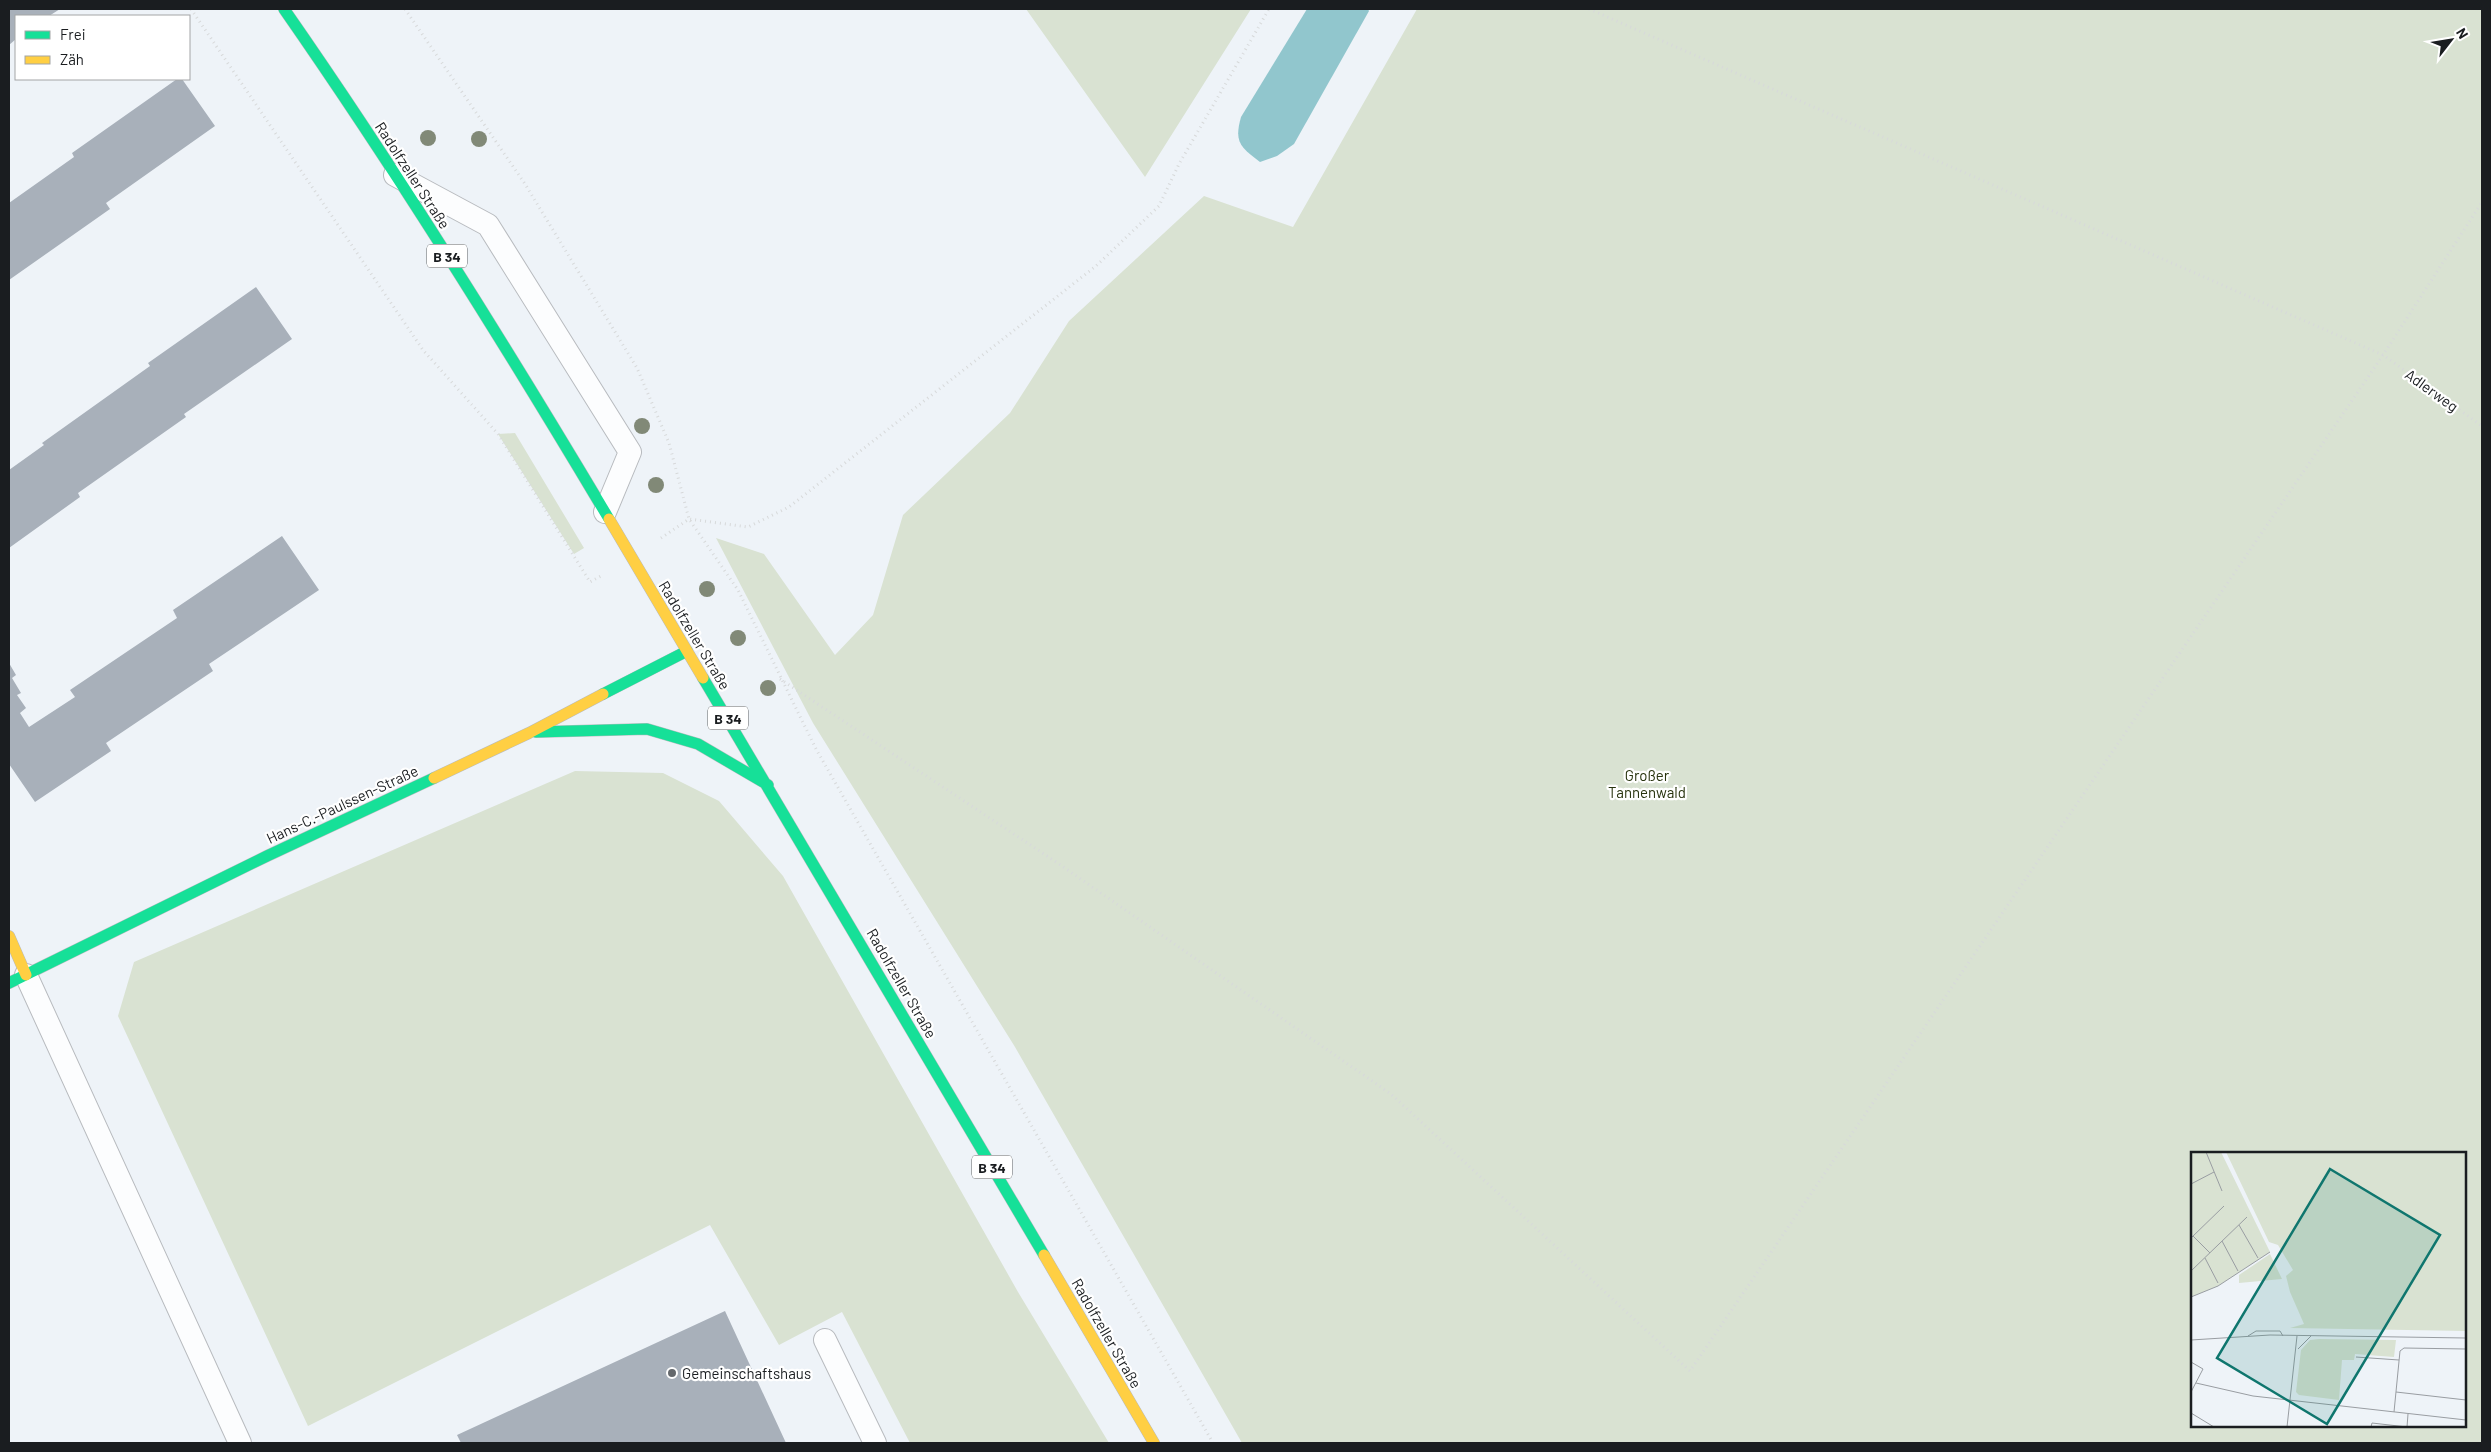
<svg xmlns="http://www.w3.org/2000/svg" width="2491" height="1452" font-family="Barlow,sans-serif">
	<style>
		.green { fill: #d9e2d2; fill-rule: evenodd }
		.water { fill: #91c6cd }
		.building { fill: #a8b0ba }
		.lines { fill: none; stroke-linecap: round; stroke-linejoin: round }
		.lane-casing { stroke: #b8bbbf; stroke-width: 24 }
		.fast-casing { stroke: #b8bbbf; stroke-width: 12 }
		.slow-casing { stroke: #b8bbbf; stroke-width: 12 }
		.path { stroke: #d7d9da; stroke-width: 3; stroke-dasharray: 1 4; stroke-linecap: butt }
		.lane { stroke: #fcfdfe; stroke-width: 22 }
		.fast { stroke: #16e098; stroke-width: 11 }
		.slow { stroke: #ffcf43; stroke-width: 11 }
		.tree { fill: #818977 }
		.poi-dot { fill: #64686c; stroke: #fff; stroke-width: 2 }
		.labels { text-anchor: middle; dominant-baseline: central; stroke-width: 4.5; stroke-linejoin: round; paint-order: stroke }
		.shield { fill: #fff; stroke: #5f6163; stroke-width: 1 }
		.shield-label { font-size: 14px; font-weight: bold; fill: #1a1d20 }
		.street-label { font-size: 15px; fill: #1a1d20; stroke: #fff }
		.park-label { font-size: 15px; fill: #27330d; stroke: #fff }
		.poi-label { font-size: 15px; fill: #1a1d20; stroke: #fff; text-anchor: start }
		.inset-road { fill: none; stroke: #999da2; stroke-width: 1 }
		.view { fill: #0f766e; fill-opacity: 0.15; stroke: #0f766e; stroke-width: 2.5 }
		.inset-edge { fill: none; stroke: #1a1d20; stroke-width: 2.5 }
	</style>
	<rect width="100%" height="100%" fill="#eef3f8"/>
	<path class="green" d="M 1026,9 L 1251,9 L 1145,177 Z
		M 1417,9 L 2482,9 L 2482,1443 L 1242,1443 L 1015,1047 L 813,723 L 716,538 L 764,554 L 835,655 L 873,615 L 903,515 L 1010,413 L 1069,321 L 1204,196 L 1293,227 ZM 2192,1153 L 2465,1153 L 2465,1426 L 2192,1426 Z
		M 515,433 L 584,548 L 574,554 L 498,434 Z
		M 575,771 L 663,773 L 719,801 L 783,876 L 1018,1292 L 1109,1443 L 910,1443 L 842,1312 L 779,1345 L 710,1225 L 308,1426 L 118,1016 L 134,962 Z"/>
	<path class="water" d="M 1307,9 L 1368,9 L 1369,11 L 1294,144 L 1277,156 L 1260,162 C 1240,147 1234,142 1241,117 Z"/>
	<path class="building" d="M 9,9 L 60,9 L 49,16 L 16,16 L 16,39 L 9,45 Z
		M 177,79 L 182,79 L 215,126 L 106,203 L 110,209 L 9,280 L 9,203 L 74,157 L 72,153 Z
		M 256,287 L 292,339 L 184,414 L 186,417 L 78,493 L 80,497 L 9,548 L 9,470 L 44,445 L 42,443 L 150,366 L 148,363 Z
		M 282,536 L 319,590 L 209,664 L 213,671 L 106,743 L 111,751 L 35,802 L 9,764 L 9,663 L 16,675 L 12,678 L 21,693 L 17,695 L 26,708 L 20,713 L 29,727 L 75,697 L 70,690 L 177,618 L 173,610 Z
		M 725,1311 L 786,1443 L 461,1443 L 457,1435 Z"/>
	<g class="lines">
		<defs>
			<path id="lane" d="M 395,175 L 488,225 L 630,452 L 605,512
				M 26,975 L 240,1443
				M 825,1340 L 875,1443"/>
			<path id="fast" d="M 284,9 C 399,174 506,346 609,519
				M 703,678 L 1044,1255
				M 603,694 L 687,651
				M 536,732 L 647,729 L 698,744 L 768,785
				M 9,983 L 267,856 L 434,778"/>
			<path id="slow" d="M 609,519 L 703,678
				M 434,778 L 529,733 L 603,694
				M 9,936 L 26,975
				M 1044,1255 L 1154,1443"/>
		</defs>
		<use href="#lane" class="lane-casing"/>
		<use href="#fast" class="fast-casing"/>
		<use href="#slow" class="slow-casing"/>
		<path class="path" d="M 191,9 L 423,350 L 498,434 L 590,582 L 601,576
			M 405,9 L 525,184 L 637,368 L 669,443 L 689,519 L 738,590 L 816,749 L 1213,1443
			M 1589,9 L 2383,355 L 2482,426
			M 661,538 L 689,519 L 748,527 L 789,507 L 1096,266 L 1159,206 L 1179,164 L 1269,9
			M 780,679 L 1059,864 L 1391,1094 L 1690,1371 L 2383,355 L 2482,202"/>
		<use href="#lane" class="lane"/>
		<use href="#fast" class="fast"/>
		<use href="#slow" class="slow"/>
	</g>
	<g class="tree">
		<circle cx="428" cy="138" r="8"/>
		<circle cx="479" cy="139" r="8"/>
		<circle cx="642" cy="426" r="8"/>
		<circle cx="656" cy="485" r="8"/>
		<circle cx="707" cy="589" r="8"/>
		<circle cx="738" cy="638" r="8"/>
		<circle cx="768" cy="688" r="8"/>
	</g>
	<circle class="poi-dot" cx="672" cy="1373" r="5"/>
	<g class="labels">
		<g class="shield">
			<rect x="427" y="244.5" width="40" height="23" rx="4"/>
			<rect x="708" y="706.5" width="40" height="23" rx="4"/>
			<rect x="972" y="1155.5" width="40" height="23" rx="4"/>
		</g>
		<g class="shield-label">
			<text x="447" y="256">B 34</text>
			<text x="728" y="718">B 34</text>
			<text x="992" y="1167">B 34</text>
		</g>
		<g class="street-label">
			<text transform="translate(413 175) rotate(57)">Radolfzeller Straße</text>
			<text transform="translate(2432 390) rotate(36)">Adlerweg</text>
			<text transform="translate(695 635) rotate(59)">Radolfzeller Straße</text>
			<text transform="translate(342 804) rotate(-25)">Hans-C.-Paulssen-Straße</text>
			<text transform="translate(902 983) rotate(60)">Radolfzeller Straße</text>
			<text transform="translate(1107 1333) rotate(60)">Radolfzeller Straße</text>
		</g>
		<g class="park-label">
			<text x="1647" y="775">Großer<tspan x="1647" dy="17">Tannenwald</tspan></text>
		</g>
		<g class="poi-label">
			<text x="682" y="1373">Gemeinschaftshaus</text>
		</g>
	</g>
	<g transform="translate(2191 1152)">
		<rect width="275" height="275" fill="#eef3f8"/>
		<path d="M 0,0 L 30,0 L 79,100 L 27,134 L 0,145 ZM 35,0 L 275,0 L 275,179 L 99,176 L 113,172 L 99,140 L 95,124 L 102,118 L 87,93 L 78,90 ZM 79,102 L 91,127 L 48,131 L 48,123 ZM 128,187 L 205,188 L 203,205 L 164,202 L 163,208 L 151,208 L 148,248 L 108,243 L 105,240 L 110,198 L 119,188 Z" fill="#d9e2d2"/>
		<path class="inset-road" d="M 15,0 L 31,39M 0,32 L 23,20M 48,73 L 67,106M 2,84 L 19,101M 0,86 L 33,54M 31,89 L 47,119M 14,106 L 27,131M 0,119 L 56,65M 0,145 L 27,134 L 79,100M 57,184 L 65,179 L 89,179 L 92,184M 0,188 L 79,183 L 275,186M 107,197 L 120,184M 165,205 L 208,208M 0,210 L 12,217 L 0,240M 5,231 L 62,244 L 275,268M 205,240 L 275,248M 203,260 L 209,199 L 213,196 L 275,197M 0,261 L 23,275M 96,275 L 106,184M 180,275 L 181,271 L 216,275 L 217,262"/>
		<path class="view" d="M 139,17 L 249,83 L 136,272 L 26,206 Z"/>
		<rect width="275" height="275" class="inset-edge"/>
	</g>
	<rect width="2491" height="1452" fill="none" stroke="#1a1d20" stroke-width="20"/>
	<rect x="15" y="15" width="175" height="65" fill="#ffffff" stroke="#a3a5a6"/>
	<rect x="25" y="31" width="25" height="8" fill="#16e098" stroke="#a3a5a6"/>
	<text x="60" y="40" font-size="15" fill="#1a1d20">Frei</text>
	<rect x="25" y="56" width="25" height="8" fill="#ffcf43" stroke="#a3a5a6"/>
	<text x="60" y="65" font-size="15" fill="#1a1d20">Zäh</text>
	<g transform="translate(2451 40) rotate(59)" stroke="#ffffff" stroke-width="4" paint-order="stroke">
	<path d="M0-4L9 19L0 12L-9 19Z" fill="#1a1d20"/>
	<text y="-8" font-size="14" font-weight="bold" text-anchor="middle" fill="#1a1d20">N</text>
	</g>
</svg>
